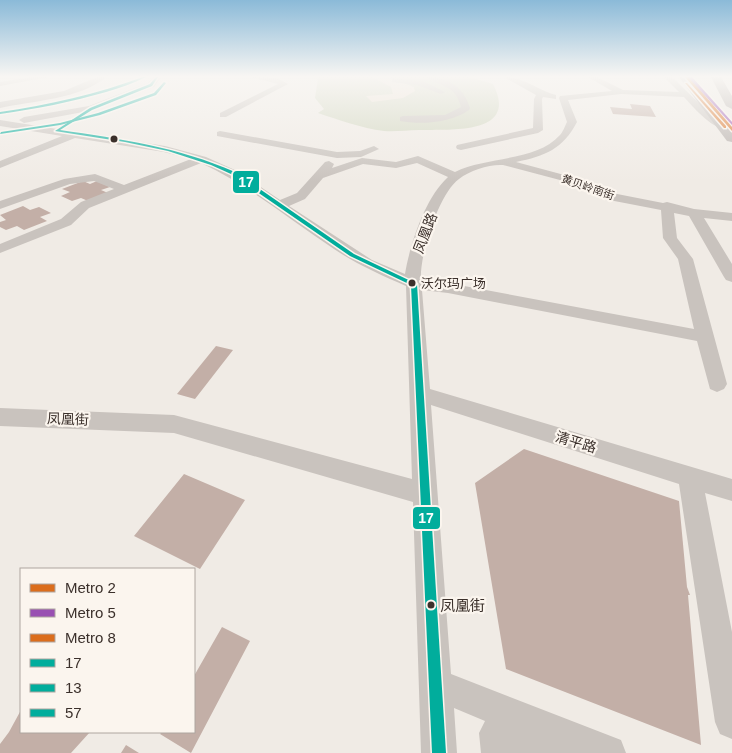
<svg xmlns="http://www.w3.org/2000/svg" width="732" height="753" font-family="Helvetica,'Noto Sans SC',sans-serif">
	<style>
		.green { fill: #d1d6bf }
		.plaza { fill: #eee3d5 }
		.building { fill: #c3afa7 }
		.lines { fill: none; stroke-linecap: round; stroke-linejoin: round }
		.minor { fill: #c9c3be; fill-rule: evenodd }
		.major { fill: #b8b1ad; fill-rule: evenodd }
		.bus-1-casing { stroke: #fbf5ee; stroke-width: 3 }
		.bus-2-casing { stroke: #fbf5ee; stroke-width: 3 }
		.bus-3-casing { stroke: #fbf5ee; stroke-width: 3 }
		.bus-1 { fill: #01ad9c; fill-rule: evenodd }
		.bus-2 { fill: #01ad9c; fill-rule: evenodd }
		.bus-3 { fill: #01ad9c; fill-rule: evenodd }
		.metro-1-casing { stroke: #fbf5ee; stroke-width: 3 }
		.metro-2-casing { stroke: #fbf5ee; stroke-width: 3 }
		.metro-3-casing { stroke: #fbf5ee; stroke-width: 3 }
		.metro-1 { fill: #db6d1c; fill-rule: evenodd }
		.metro-2 { fill: #9950b2; fill-rule: evenodd }
		.metro-3 { fill: #db6d1c; fill-rule: evenodd }
		.bus-dot { fill: #3b302b; stroke: #fbf5ee; stroke-width: 2 }
		.labels { text-anchor: middle; dominant-baseline: central; stroke-width: 4.5; stroke-linejoin: round; paint-order: stroke }
		.far-street-label { font-size: 11px; fill: #3b302b; stroke: #fbf5ee }
		.bus-label { font-size: 13px; fill: #3b302b; stroke: #fbf5ee; text-anchor: start }
		.street-label { font-size: 14px; fill: #3b302b; stroke: #fbf5ee }
		.near-bus-label { font-size: 15px; fill: #3b302b; stroke: #fbf5ee; text-anchor: start }
		.line-badge { stroke: #fbf5ee; stroke-width: 2 }
		.badge-label { font-size: 14px; text-anchor: middle; font-weight: bold; fill: #fff }
	</style>
	<rect width="100%" height="100%" fill="#f0ebe5"/>
	<path class="green" d="M 313,77 L 470,77 L 493,84 C 520,136 448,129 419,130 C 407,130 395,132 384,131 C 361,128 339,120 318,113 L 324,109 L 315,98 L 318,78 Z"/>
	<path class="plaza" d="M 372,77 L 388,77 L 414,87 L 415,91 L 403,98 L 372,102 L 366,96 L 393,94 L 391,87 Z"/>
	<path class="building" d="M 630,104 L 650,106 L 656,117 L 613,114 L 610,107 L 632,109 Z
		M 83,181 L 90,184 L 97,181 L 110,187 L 101,190 L 108,193 L 88,201 L 81,198 L 72,201 L 61,196 L 70,192 L 62,189 Z
		M 23,206 L 30,210 L 39,207 L 51,213 L 40,217 L 47,221 L 24,230 L 17,226 L 6,230 L 0,227 L 0,222 L 6,220 L 0,215 Z
		M 216,346 L 233,350 L 195,399 L 177,394 Z
		M 524,449 L 679,501 L 687,587 L 690,595 L 688,595 L 701,745 L 506,669 L 475,483 Z
		M 184,474 L 245,500 L 200,569 L 134,536 Z
		M 222,627 L 250,641 L 191,753 L 160,734 L 162,732 L 194,732 L 194,676 Z
		M 21,710 L 21,732 L 90,732 L 71,753 L 0,753 L 0,744 L 9,732 Z
		M 126,745 L 139,753 L 121,753 Z"/>
	<g class="lines">
		<path class="minor" d="M 32,77 L 49,77 L 0,86 L 0,82 Z
			M 97,77 L 106,77 C 81,99 31,101 0,108 L 0,102 L 64,91 Z
			M 153,77 L 161,77 L 154,87 L 94,110 L 24,123 L 19,120 L 24,117 L 89,106 L 148,83 Z
			M 251,77 L 277,78 L 288,84 L 226,117 L 220,117 L 220,113 L 278,84 Z
			M 425,77 C 447,76 464,87 470,108 L 469,110 C 451,123 421,125 400,121 L 400,117 L 403,116 L 445,115 L 461,107 C 455,84 441,87 425,77 Z
			M 504,77 C 522,76 539,91 556,95 L 556,99 L 543,97 L 542,99 L 543,130 L 538,133 L 461,150 L 457,149 L 456,147 L 457,145 L 533,128 L 534,99 L 536,95 Z
			M 588,77 L 597,77 L 623,90 L 679,92 L 664,77 L 672,77 L 706,110 L 727,126 L 725,128 C 713,130 692,106 684,97 L 621,94 L 568,100 L 577,122 C 563,149 545,156 516,162 L 583,180 L 612,193 L 663,203 L 667,202 L 694,209 L 732,213 L 732,221 L 704,218 L 732,264 L 732,282 L 726,280 L 724,277 L 689,216 L 674,213 L 677,238 L 693,259 L 727,384 L 724,389 L 717,392 L 710,389 L 697,341 L 448,293 L 422,290 L 430,389 L 732,479 L 732,501 L 705,493 L 732,632 L 732,739 L 720,734 L 715,722 L 679,484 L 431,405 L 451,674 L 621,740 L 626,753 L 481,753 L 479,733 L 485,721 L 454,708 L 457,753 L 421,753 L 413,502 L 174,433 L 0,426 L 0,408 L 174,415 L 412,479 L 406,286 C 381,275 356,264 334,249 C 290,220 249,185 201,163 L 89,208 L 71,225 L 0,253 L 0,244 L 61,219 L 81,202 L 114,189 L 94,181 L 70,184 L 0,209 L 0,201 L 64,179 L 95,174 L 124,185 L 191,159 L 164,152 L 75,138 L 0,168 L 0,161 L 62,136 L 0,126 L 0,120 L 165,146 L 206,157 L 237,171 L 280,200 L 297,193 L 325,162 L 329,161 L 334,164 L 332,168 L 362,158 L 396,162 L 418,156 L 455,172 C 486,156 536,162 560,135 C 563,132 565,126 567,122 L 559,98 L 560,96 L 612,91 ZM 417,163 L 448,177 C 425,198 410,244 405,274 L 372,260 L 289,206 L 305,199 L 323,178 L 363,164 L 396,168 ZM 503,165 L 575,184 L 604,199 L 661,210 L 663,238 L 678,259 L 694,329 L 448,283 L 421,280 C 419,256 439,193 459,179 C 470,170 490,164 503,165 Z
			M 392,78 L 422,81 L 445,92 L 441,94 L 417,85 L 392,82 Z
			M 220,131 L 337,152 L 360,151 L 374,146 L 379,149 L 361,157 L 337,158 L 217,136 L 217,132 Z"/>
		<path class="major" d="M 679,77 L 689,77 L 732,130 L 732,142 L 727,141 Z
			M 711,77 L 721,77 L 732,96 L 732,109 L 726,106 Z"/>
		<defs>
			<path id="bus-1" d="M 156,77 L 158,77 L 152,86 L 92,110 L 60,130 C 121,139 178,147 235,172 L 354,254 L 417,284 L 446,753 L 432,753 L 411,285 L 350,256 L 231,174 L 211,165 L 168,151 L 125,142 L 55,131 L 90,108 L 150,84 Z"/>
			<path id="bus-2" d="M 164,82 L 166,83 L 156,95 L 100,115 L 60,125 L 0,134 L 1,132 L 60,123 L 98,113 L 154,93 Z"/>
			<path id="bus-3" d="M 143,77 L 146,77 C 134,83 120,88 106,92 C 71,102 36,109 0,114 L 0,112 C 49,105 97,94 143,77 Z"/>
		</defs>
		<use href="#bus-1" class="bus-1-casing"/>
		<use href="#bus-2" class="bus-2-casing"/>
		<use href="#bus-3" class="bus-3-casing"/>
		<use href="#bus-1" class="bus-1"/>
		<use href="#bus-2" class="bus-2"/>
		<use href="#bus-3" class="bus-3"/>
		<defs>
			<path id="metro-1" d="M 685,77 L 689,77 L 732,127 L 732,131 Z"/>
			<path id="metro-2" d="M 688,77 L 692,77 L 732,122 L 732,125 Z"/>
			<path id="metro-3" d="M 685,83 L 687,83 L 726,126 L 726,128 L 724,128 Z"/>
		</defs>
		<use href="#metro-1" class="metro-1-casing"/>
		<use href="#metro-2" class="metro-2-casing"/>
		<use href="#metro-3" class="metro-3-casing"/>
		<use href="#metro-1" class="metro-1"/>
		<use href="#metro-2" class="metro-2"/>
		<use href="#metro-3" class="metro-3"/>
	</g>
	<linearGradient id="sky" x2="0" y2="1"><stop stop-color="#8bbad8"/><stop offset="0.42" stop-color="#f8f6f3"/><stop offset="1" stop-color="#f8f6f3" stop-opacity="0"/></linearGradient>
	<rect width="732" height="182" fill="url(#sky)"/>
	<g class="bus-dot">
		<circle cx="114" cy="139" r="4.5"/>
		<circle cx="412" cy="283" r="4.5"/>
		<circle cx="431" cy="605" r="4.5"/>
	</g>
	<g class="labels">
		<g class="far-street-label">
			<text transform="translate(588 187) rotate(19)">黄贝岭南街</text>
		</g>
		<g class="bus-label">
			<text x="421" y="283">沃尔玛广场</text>
		</g>
		<g class="street-label">
			<text transform="translate(425 233) rotate(-69)">凤凰路</text>
			<text transform="translate(68 419) rotate(2)">凤凰街</text>
			<text transform="translate(576 442) rotate(17)">清平路</text>
		</g>
		<g class="near-bus-label">
			<text x="440" y="605">凤凰街</text>
		</g>
	</g>
	<g class="line-badge">
		<rect x="232" y="170" width="28" height="24" rx="5" fill="#01ad9c"/>
		<rect x="412" y="506" width="29" height="24" rx="5" fill="#01ad9c"/>
	</g>
	<g class="badge-label">
		<text x="246" y="187">17</text>
		<text x="426" y="523">17</text>
	</g>
	<rect x="20" y="568" width="175" height="165" fill="#fbf5ee" stroke="#aea6a0"/>
	<rect x="30" y="584" width="25" height="8" fill="#db6d1c" stroke="#aea6a0"/>
	<text x="65" y="593" font-size="15" fill="#3b302b">Metro 2</text>
	<rect x="30" y="609" width="25" height="8" fill="#9950b2" stroke="#aea6a0"/>
	<text x="65" y="618" font-size="15" fill="#3b302b">Metro 5</text>
	<rect x="30" y="634" width="25" height="8" fill="#db6d1c" stroke="#aea6a0"/>
	<text x="65" y="643" font-size="15" fill="#3b302b">Metro 8</text>
	<rect x="30" y="659" width="25" height="8" fill="#01ad9c" stroke="#aea6a0"/>
	<text x="65" y="668" font-size="15" fill="#3b302b">17</text>
	<rect x="30" y="684" width="25" height="8" fill="#01ad9c" stroke="#aea6a0"/>
	<text x="65" y="693" font-size="15" fill="#3b302b">13</text>
	<rect x="30" y="709" width="25" height="8" fill="#01ad9c" stroke="#aea6a0"/>
	<text x="65" y="718" font-size="15" fill="#3b302b">57</text>
</svg>
